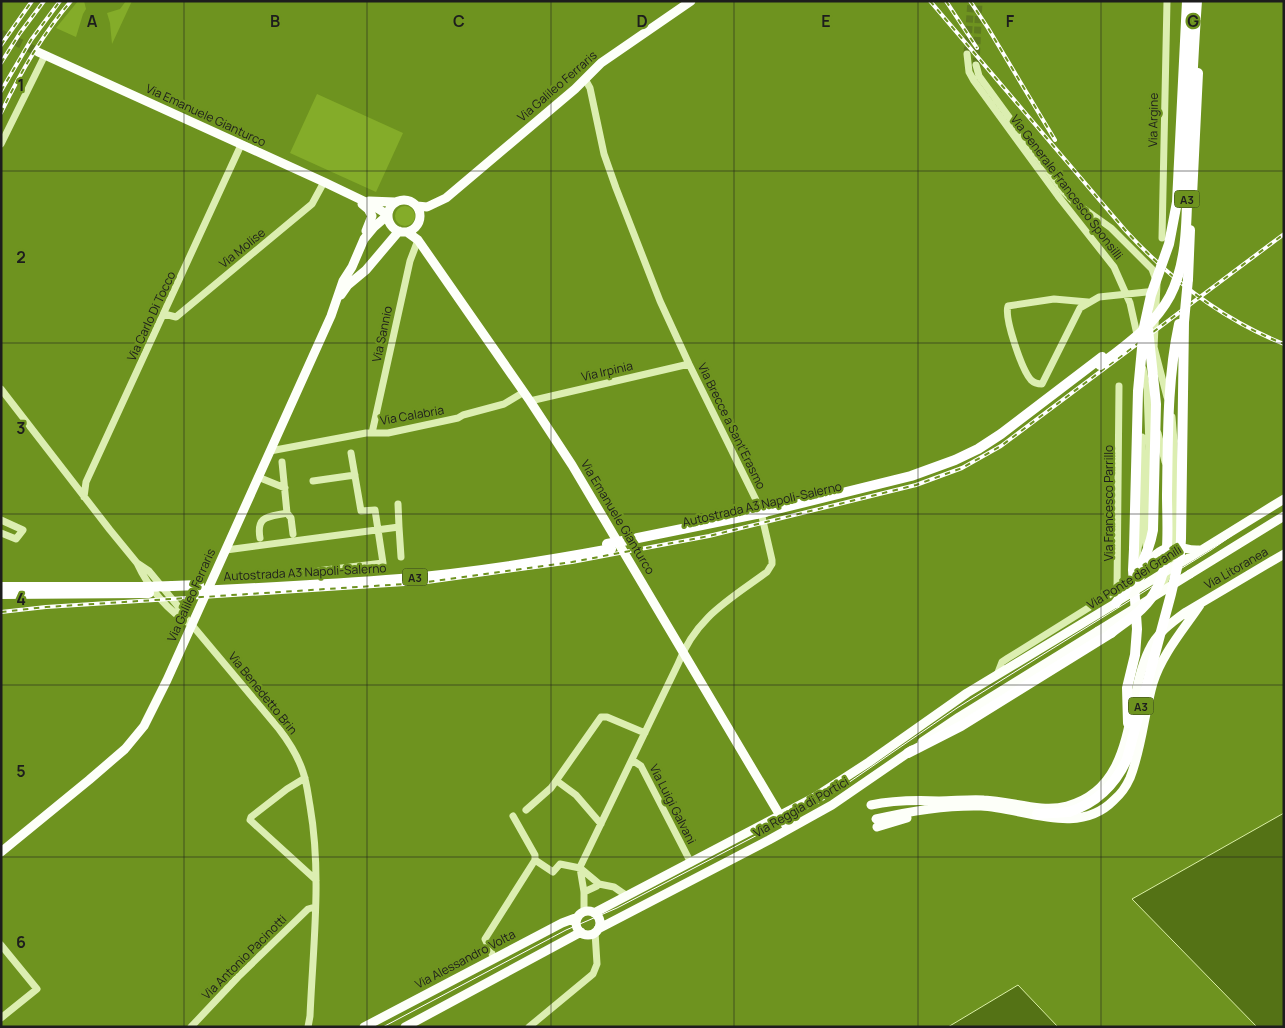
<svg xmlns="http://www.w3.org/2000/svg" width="1285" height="1028" font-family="Manrope,sans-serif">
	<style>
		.green { fill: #84ac29 }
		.water { fill: #547215; stroke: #daefa5 }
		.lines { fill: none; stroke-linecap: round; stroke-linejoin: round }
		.minor-tunnel { stroke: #5e7b1f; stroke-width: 7; stroke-dasharray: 7 3.5; stroke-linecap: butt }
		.major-tunnel { stroke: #5e7b1f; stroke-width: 9; stroke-dasharray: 9 4.5; stroke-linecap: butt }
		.minor { stroke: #dceeb1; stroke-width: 7 }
		.major { stroke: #fdfff9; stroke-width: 9 }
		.highway { stroke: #fff; stroke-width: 10 }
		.tram { stroke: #fff; stroke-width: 1 }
		.rail-casing { stroke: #fff; stroke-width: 4 }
		.rail { stroke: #6e931f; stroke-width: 2; stroke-dasharray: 5.5; stroke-linecap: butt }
		.minor-bridge { stroke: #dceeb1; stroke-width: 7 }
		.major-bridge { stroke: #fdfff9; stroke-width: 9 }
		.highway-bridge { stroke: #fff; stroke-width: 10 }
		.grid { fill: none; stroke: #1d1d1d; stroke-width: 1; stroke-opacity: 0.55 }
		.labels { text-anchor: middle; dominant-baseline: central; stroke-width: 4.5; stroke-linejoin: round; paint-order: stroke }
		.shield { fill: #6e931f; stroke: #35401e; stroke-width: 1 }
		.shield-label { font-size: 11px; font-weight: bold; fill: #1d1d1d }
		.street-label { font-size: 12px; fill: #1d1d1d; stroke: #6e931f }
		.grid-label { font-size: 16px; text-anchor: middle; font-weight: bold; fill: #1d1d1d; stroke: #6e931f; stroke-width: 4.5; stroke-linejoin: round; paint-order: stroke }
	</style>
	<rect width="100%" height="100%" fill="#6e931f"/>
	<path class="green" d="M 78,1 L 84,1 L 86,9 L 83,14 L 76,37 L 56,28 Z
		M 126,1 L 132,1 L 112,44 L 110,23 L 107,13 L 120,9 Z
		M 317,94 L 403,133 L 376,192 L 290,153 Z
		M395 216a10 10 0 1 1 20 0a10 10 0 1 1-20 0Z"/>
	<path class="water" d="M 1284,813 L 1284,1027 L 1257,1027 L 1132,899 Z
		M 1018,985 L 1058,1027 L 948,1027 Z"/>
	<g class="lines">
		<path class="minor-tunnel" d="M 967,54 L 971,1
			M 976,65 L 979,1"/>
		<path class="major-tunnel" d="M 1,34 L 38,52"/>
		<path class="minor" d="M 967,54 L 969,72 L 974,81 L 1058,196 L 1114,267 L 1130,303 L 1138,339
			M 976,65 L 979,76 L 1063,191 L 1073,201 L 1111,228 L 1152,269 L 1157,283 L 1154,348
			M 1,144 L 45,55
			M 1162,238 L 1167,1
			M 1088,302 L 1054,299 L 1008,306 C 1004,318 1022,370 1031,380 C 1034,383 1037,384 1042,384 L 1080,308 L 1099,297 L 1156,291
			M 164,314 L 176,317 L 312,204 L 324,182
			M 1154,347 L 1167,397
			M 1143,369 L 1147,389 L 1149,446 L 1146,545
			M 1,389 L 110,530 L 137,563 L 149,571 L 177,605 L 191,625
			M 530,401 L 689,364
			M 1172,417 L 1174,441
			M 372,433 L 410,261 L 418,240
			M 1158,433 L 1165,462
			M 270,451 L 366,433 L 388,433 L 458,418 L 463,415 L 504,404 L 524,392
			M 282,462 L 287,513 L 291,518 L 293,534
			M 258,477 L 285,488
			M 313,481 L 355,475
			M 84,497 L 86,482 L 241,145
			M 398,504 L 399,527
			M 1,520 L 23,530 L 16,539 L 1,533
			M 260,538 C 256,515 269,517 287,513
			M 226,550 L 399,527 L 401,557
			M 1136,561 L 1141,531 L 1142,437
			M 137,563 C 148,587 168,612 192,625 L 279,729 C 289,742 298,756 303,772 C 307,783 308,795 310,806 C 322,875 313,946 310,1016 L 308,1027
			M 292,574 L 383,563 L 375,510 L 361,511 L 351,453
			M 997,675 L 1002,662 L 1008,658 L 1117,590 L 1119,386
			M 632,760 L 641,766 L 691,863
			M 305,778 L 287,789 L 251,817 L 250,820 L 316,880
			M 557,781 L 576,795 L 601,824
			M 526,810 L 551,788 L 601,717 L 607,717 L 645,733
			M 513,816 L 535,855 L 535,860 L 553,872 L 560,864 L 580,868 L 598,883 L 597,886 L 584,892
			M 599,884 L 614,887 L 627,896
			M 584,912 L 584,892 L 580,868 L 581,865 L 678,664 C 696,617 729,600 767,572 L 772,564 L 772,560 L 760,508 L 689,364 L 660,301 L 616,188 L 604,154 L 590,88 L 585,79
			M 1,945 L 37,989 L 1,1018
			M 494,958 L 485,939 L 535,860
			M 191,1027 L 238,977 L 308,909 L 315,907
			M 529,1027 L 593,974 L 597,964 L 595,932"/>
		<path class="major" d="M388 216a16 16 0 1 1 32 0a16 16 0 1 1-32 0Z
			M 369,201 L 395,202
			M 362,204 L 368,209 L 372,216 L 366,231
			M 417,206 L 427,207 L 446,198 L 575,89 L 601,63 L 691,1
			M 407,232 L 418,240 L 530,401 L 572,465 L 788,829
			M 341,295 L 348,285 L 366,270 L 399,231
			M 1182,562 L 1284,499
			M 1190,574 L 1284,516
			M 1135,588 C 1143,571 1153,547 1175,547 C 1183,546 1187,551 1199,550
			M 922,742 L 959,717 L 1098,631
			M 871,805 C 894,800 916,800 939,801 C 954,801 969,799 984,800 C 1011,801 1041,813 1067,806 C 1138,787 1124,702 1149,650 C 1156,634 1172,622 1186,612 L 1284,554
			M 876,819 C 910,811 945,805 981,806 C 1024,808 1078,837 1114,800 C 1121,794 1126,787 1130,778 C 1142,748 1144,714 1153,683 C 1162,654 1184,629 1200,605
			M 877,827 L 907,818
			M 1,852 L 89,780 L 125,749 L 144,726 L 167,680 L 331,316 L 343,281 L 352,267 L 364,239 L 374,227 L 388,215 L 372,205 L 324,182 L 38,52
			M576 923a12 12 0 1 1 24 0a12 12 0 1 1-24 0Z
			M 594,913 L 815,797 L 869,762 L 967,693 L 1116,603
			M 598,929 L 769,840 L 832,805 L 912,750
			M 364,1027 L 562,923 L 578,917
			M 405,1027 L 581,932"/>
		<path class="highway" d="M 1192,196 L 1198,73
			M 1188,279 L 1190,230
			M 765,512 L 911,476 L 955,460 L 978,449 L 1001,434 L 1102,357
			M 628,540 L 756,514
			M 172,586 L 199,585
			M 1,587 L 144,587
			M 218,590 C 279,587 339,584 400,579 C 471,573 541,562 611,549
			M 1,594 L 149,593
			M 1128,723 L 1127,688 L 1135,655 L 1137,629 L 1133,570 L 1134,549
			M 908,753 L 961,726 L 1111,633
			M 1037,814 L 1069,812"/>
		<path class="tram" d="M 383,1027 L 566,930 L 617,908 L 819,803 L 957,708 L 1211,550 L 1257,518 L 1284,503"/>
		<defs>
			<path id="rail" d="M 930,1 L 1125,230 C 1170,279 1221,319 1284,344
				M 946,1 L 977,48
				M 970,1 L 988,28 L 1055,140
				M 1,45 L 32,1
				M 1,63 L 20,33 L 44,1
				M 1,91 L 31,40 L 60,1
				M 1,113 C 20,73 42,35 71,1
				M 1,612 L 46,607 L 420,583 L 572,562 L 709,536 L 916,485 L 962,468 L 1001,446 L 1284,234"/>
		</defs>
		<use href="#rail" class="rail-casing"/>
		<use href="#rail" class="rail"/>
		<path class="minor-bridge" d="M 1160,592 C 1181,554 1174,485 1174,441"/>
		<path class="major-bridge" d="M 1118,601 L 1181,562
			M 1098,631 L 1190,574"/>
		<path class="highway-bridge" d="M 1100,365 C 1126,345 1154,326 1170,296 C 1190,257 1186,208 1188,165 C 1191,110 1193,56 1197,1
			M 756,514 L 765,512
			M 607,544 L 628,540
			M 1134,549 L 1138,391 L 1144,327 L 1151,295 L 1169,244 L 1177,202 L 1187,1
			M 144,587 L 172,586
			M 197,591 L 218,590
			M 1116,603 C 1133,581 1148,558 1153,530 L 1156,404 L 1148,329
			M 1111,633 C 1129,619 1147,609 1157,588 C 1171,561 1167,525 1167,495 C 1168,437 1167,380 1179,324
			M 1069,812 C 1097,803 1115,785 1127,759 L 1171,594 L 1180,555 L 1181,539 L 1184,322 L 1188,279"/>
	</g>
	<path class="grid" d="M 184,1 L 184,1027M 367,1 L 367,1027M 551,1 L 551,1027M 734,1 L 734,1027M 918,1 L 918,1027M 1101,1 L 1101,1027M 1,171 L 1284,171M 1,343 L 1284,343M 1,514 L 1284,514M 1,685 L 1284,685M 1,857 L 1284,857"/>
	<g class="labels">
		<g class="shield">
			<rect x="1174.5" y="190.5" width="25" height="17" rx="4"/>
			<rect x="402.5" y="568.5" width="25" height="17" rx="4"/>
			<rect x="1128.5" y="697.5" width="25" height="17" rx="4"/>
		</g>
		<g class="shield-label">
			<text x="1187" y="199">A3</text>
			<text x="415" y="577">A3</text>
			<text x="1141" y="706">A3</text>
		</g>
		<g class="street-label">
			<text transform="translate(557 86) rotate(-41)">Via Galileo Ferraris</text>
			<text transform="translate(206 115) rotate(25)">Via Emanuele Gianturco</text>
			<text transform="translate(1153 120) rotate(-89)">Via Argine</text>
			<text transform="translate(1067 187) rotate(53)">Via Generale Francesco Sponsilli</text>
			<text transform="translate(242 248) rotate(-39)">Via Molise</text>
			<text transform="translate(151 316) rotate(-65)">Via Carlo Di Tocco</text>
			<text transform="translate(382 334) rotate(-78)">Via Sannio</text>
			<text transform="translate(607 371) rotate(-13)">Via Irpinia</text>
			<text transform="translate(412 415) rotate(-10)">Via Calabria</text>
			<text transform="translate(732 426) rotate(64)">Via Brecce a Sant'Erasmo</text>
			<text transform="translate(1108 503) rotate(-90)">Via Francesco Parrillo</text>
			<text transform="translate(762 504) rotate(-13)">Autostrada A3 Napoli-Salerno</text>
			<text transform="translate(618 517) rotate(59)">Via Emanuele Gianturco</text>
			<text transform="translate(1236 568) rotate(-30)">Via Litoranea</text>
			<text transform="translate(305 572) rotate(-3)">Autostrada A3 Napoli-Salerno</text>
			<text transform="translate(1134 577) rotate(-32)">Via Ponte dei Granili</text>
			<text transform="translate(191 595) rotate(-66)">Via Galileo Ferraris</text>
			<text transform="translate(263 693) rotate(51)">Via Benedetto Brin</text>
			<text transform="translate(673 804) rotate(63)">Via Luigi Galvani</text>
			<text transform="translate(801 807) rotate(-30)">Via Reggia di Portici</text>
			<text transform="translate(244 957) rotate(-45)">Via Antonio Pacinotti</text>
			<text transform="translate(465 959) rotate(-28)">Via Alessandro Volta</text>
		</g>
	</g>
	<g class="grid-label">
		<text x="92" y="27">A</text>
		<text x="275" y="27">B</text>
		<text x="459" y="27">C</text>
		<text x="642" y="27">D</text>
		<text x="826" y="27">E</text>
		<text x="1010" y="27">F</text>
		<text x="1193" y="27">G</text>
		<text x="21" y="91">1</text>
		<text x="21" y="263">2</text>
		<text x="21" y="434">3</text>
		<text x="21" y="605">4</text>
		<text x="21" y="777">5</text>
		<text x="21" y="948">6</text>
	</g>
	<rect width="1285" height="1028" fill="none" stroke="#1d1d1d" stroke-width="5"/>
</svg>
